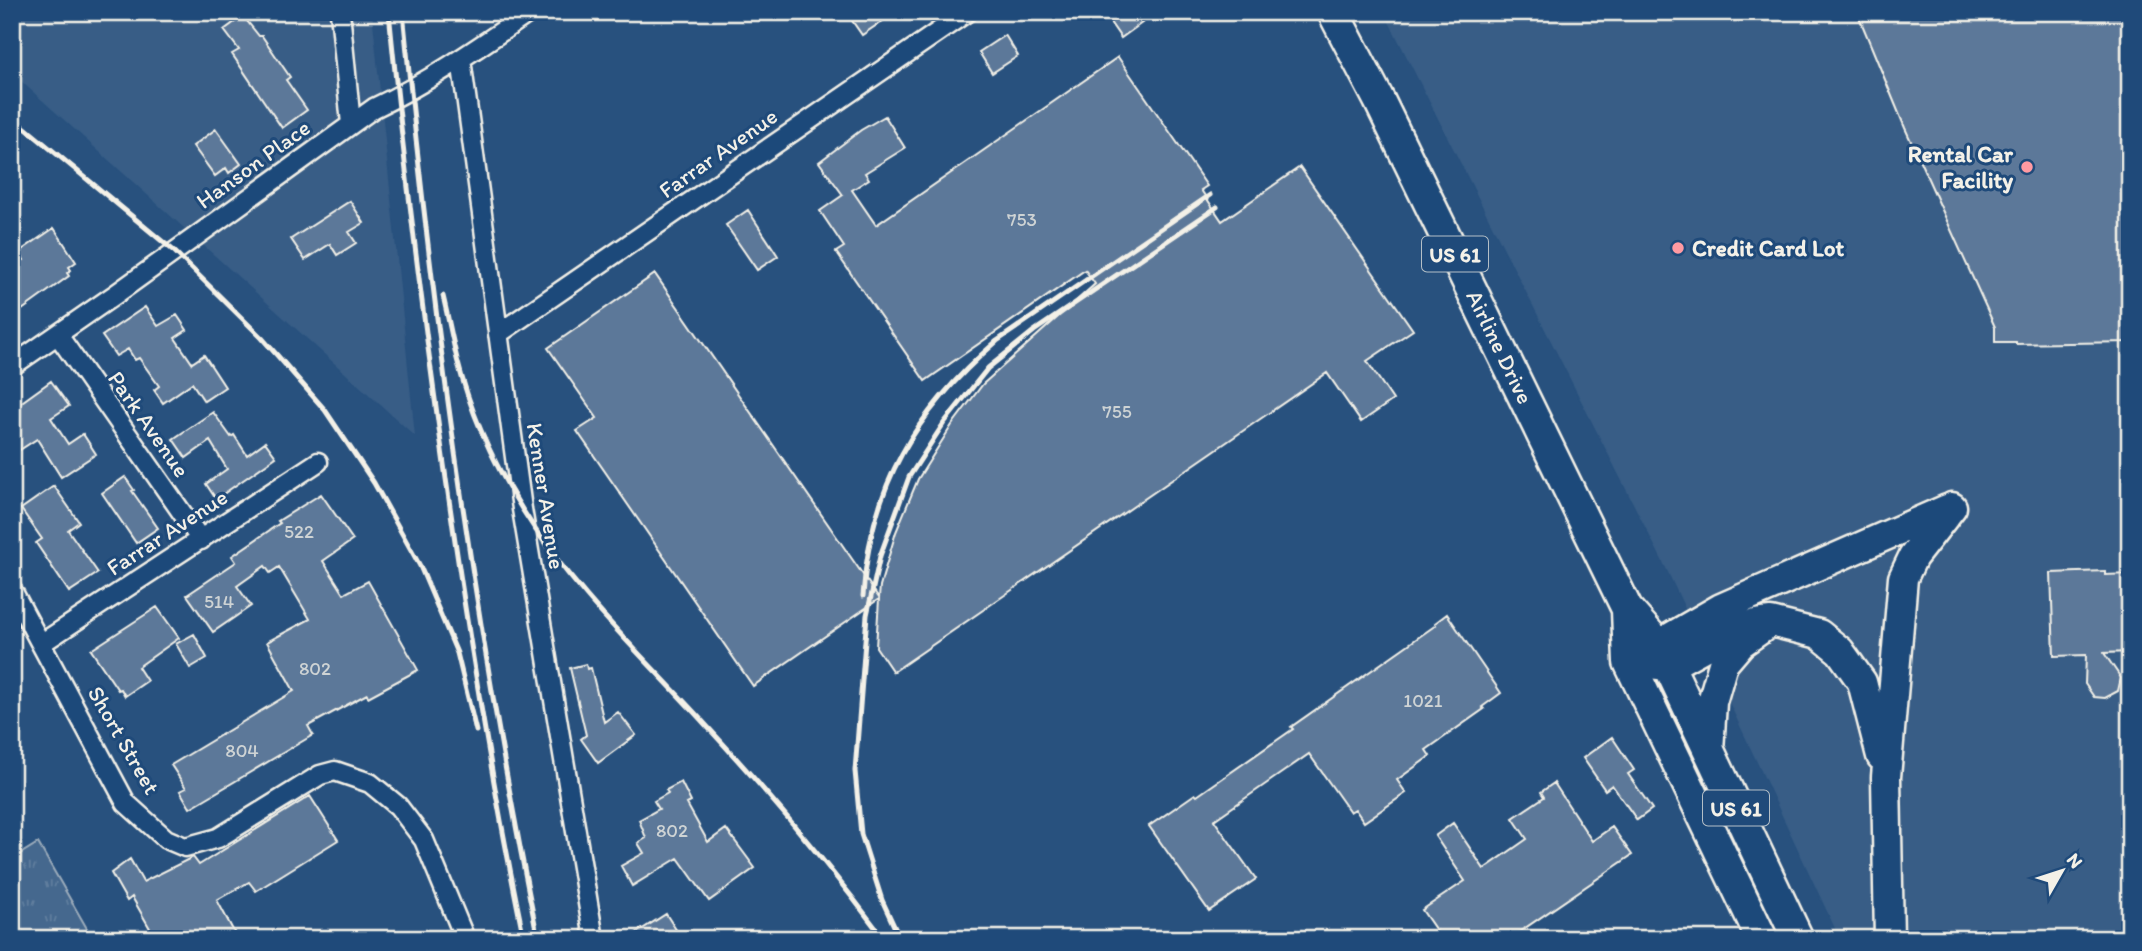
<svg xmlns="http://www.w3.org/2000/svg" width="2142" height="951" font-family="Itim,sans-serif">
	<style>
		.built { fill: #375d86 }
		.park { fill: url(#park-tufts); stroke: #9cacbb; stroke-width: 2 }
		.building { fill: #5b7899; stroke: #f4f1e8; stroke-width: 2 }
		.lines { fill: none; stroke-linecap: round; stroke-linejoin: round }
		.minor-casing { stroke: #f4f1e8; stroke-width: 23 }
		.primary-casing { stroke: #f4f1e8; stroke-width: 33 }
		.trunk-casing { stroke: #f4f1e8; stroke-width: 35 }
		.minor { stroke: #1f4a7a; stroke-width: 18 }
		.primary { stroke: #1f4a7a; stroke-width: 28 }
		.trunk { stroke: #1f4a7a; stroke-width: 30 }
		.rail { stroke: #f4f1e8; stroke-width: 5 }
		.poi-dot { fill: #ff9aa2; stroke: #1f4a7a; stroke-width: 2.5 }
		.labels { text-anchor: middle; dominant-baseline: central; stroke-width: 6; stroke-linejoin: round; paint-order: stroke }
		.number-label { font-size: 19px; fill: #ced3d4 }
		.shield { fill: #1f4a7a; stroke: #b4bfc7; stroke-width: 2 }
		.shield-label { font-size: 21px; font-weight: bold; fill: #f4f1e8 }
		.street-label { font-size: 23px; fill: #f4f1e8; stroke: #1f4a7a }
		.poi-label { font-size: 23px; font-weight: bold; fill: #f4f1e8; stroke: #1f4a7a; text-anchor: end }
	</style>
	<defs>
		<pattern id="park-tufts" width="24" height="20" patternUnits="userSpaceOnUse" patternTransform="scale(1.75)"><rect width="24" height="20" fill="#45688e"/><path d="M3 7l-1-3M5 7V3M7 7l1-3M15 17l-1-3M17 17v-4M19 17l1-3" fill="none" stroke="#607e9e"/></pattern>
	</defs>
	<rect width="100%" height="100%" fill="#28517e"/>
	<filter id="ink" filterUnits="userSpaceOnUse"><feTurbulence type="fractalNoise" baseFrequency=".0143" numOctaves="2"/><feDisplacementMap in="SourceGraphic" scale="14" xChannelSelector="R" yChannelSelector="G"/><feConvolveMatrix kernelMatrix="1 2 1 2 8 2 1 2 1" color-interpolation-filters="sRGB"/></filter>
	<g filter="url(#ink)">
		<path class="built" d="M 12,12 L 372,12 L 415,436 L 12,73 Z
			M 1384,12 L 2130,12 L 2130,939 L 1840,939 L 1666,568 Z"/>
		<path class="park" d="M 38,843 L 93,939 L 12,939 L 12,859 Z"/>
		<path class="building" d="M 846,12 L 896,12 L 862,35 Z
			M 1103,12 L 1157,12 L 1121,38 Z
			M 1857,12 L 2130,12 L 2130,342 L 2016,344 L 2016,342 L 1995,342 L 1995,327 L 1905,128 Z
			M 243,16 L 259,36 L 262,36 L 290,77 L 286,80 L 307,110 L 282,128 L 232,54 L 239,50 L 224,30 Z
			M 1005,35 L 1018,56 L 992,73 L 979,52 Z
			M 1118,57 L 1207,186 L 1201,190 L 1222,221 L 1300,167 L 1413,330 L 1367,361 L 1393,400 L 1361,422 L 1327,373 L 893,672 L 876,647 L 879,599 L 753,686 L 577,431 L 597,418 L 548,348 L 655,274 L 879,598 L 880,586 L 896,532 L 918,479 L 952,425 L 983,384 L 1095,284 L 1085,270 L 925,381 L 836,252 L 844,247 L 820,211 L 843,195 L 819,162 L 861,130 L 885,116 L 905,148 L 865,173 L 869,179 L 852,190 L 876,225 Z
			M 216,129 L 241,164 L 229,173 L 226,168 L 215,176 L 193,146 Z
			M 350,201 L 364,223 L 349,232 L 356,243 L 337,255 L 330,244 L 305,260 L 291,239 Z
			M 748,210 L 778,256 L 757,270 L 726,225 Z
			M 54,228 L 76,262 L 69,267 L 71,270 L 67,273 L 69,276 L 22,310 L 20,308 L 12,313 L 12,268 L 24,260 L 19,252 Z
			M 145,307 L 158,326 L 177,315 L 187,330 L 175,338 L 192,363 L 204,355 L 225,387 L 204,401 L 192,383 L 163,403 L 154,390 L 159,386 L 139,358 L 135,360 L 128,349 L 116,356 L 102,336 Z
			M 51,381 L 69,406 L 51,418 L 68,444 L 83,434 L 96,454 L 61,477 L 37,439 L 12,455 L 12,409 Z
			M 213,412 L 231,437 L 234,435 L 247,455 L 265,442 L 276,457 L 216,499 L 206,484 L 227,469 L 210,441 L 186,458 L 173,439 Z
			M 125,477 L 134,490 L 132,491 L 158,528 L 136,543 L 102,493 Z
			M 54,486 L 79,522 L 68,530 L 98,573 L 69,592 L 36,543 L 42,539 L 21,509 Z
			M 321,494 L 353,540 L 323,561 L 344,594 L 368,581 L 418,670 L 368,697 L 367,694 L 308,726 L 313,735 L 190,808 L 180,791 L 186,788 L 171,765 L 294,691 L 267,642 L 310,619 L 279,567 L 270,573 L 265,566 L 237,586 L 251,606 L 213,632 L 187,595 L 236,562 L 232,556 L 280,523 L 278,521 Z
			M 2105,571 L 2105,575 L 2130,574 L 2130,652 L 2104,653 L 2121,678 L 2118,691 L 2105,698 L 2094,697 L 2085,684 L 2086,655 L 2054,656 L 2051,573 Z
			M 157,607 L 179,638 L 138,667 L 147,681 L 125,696 L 121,689 L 118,690 L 91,650 Z
			M 1447,614 L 1501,693 L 1482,707 L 1484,709 L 1426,750 L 1430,756 L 1397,780 L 1406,793 L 1364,822 L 1355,809 L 1350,812 L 1309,754 L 1214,820 L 1256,879 L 1209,911 L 1149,826 L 1195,794 L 1197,796 L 1293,729 L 1291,727 L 1436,625 L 1435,623 Z
			M 194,634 L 207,658 L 190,668 L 176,644 Z
			M 586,664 L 587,669 L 591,668 L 604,722 L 618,712 L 636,735 L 598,763 L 581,739 L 586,735 L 570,668 Z
			M 1612,737 L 1634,770 L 1628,774 L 1652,809 L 1637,820 L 1612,785 L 1605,790 L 1583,758 Z
			M 681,782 L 691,802 L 687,804 L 708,842 L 726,829 L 755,868 L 709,901 L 678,858 L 632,886 L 621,866 L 644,853 L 638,843 L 646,838 L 639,820 L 659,809 L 654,801 L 668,793 L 666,790 Z
			M 1554,783 L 1592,841 L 1612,827 L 1632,855 L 1509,939 L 1442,939 L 1422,910 L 1465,881 L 1435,836 L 1453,823 L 1484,869 L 1527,839 L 1513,818 L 1544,797 L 1541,792 Z
			M 310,796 L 338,840 L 256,891 L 249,882 L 217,900 L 235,934 L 227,939 L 156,939 L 132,897 L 127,901 L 111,873 L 130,859 L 143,882 L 193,857 L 199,865 Z
			M 666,914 L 682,939 L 627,939 Z"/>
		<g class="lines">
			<defs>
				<path id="minor" d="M 340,12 L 351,124
					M 461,59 L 522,509 L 594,939
					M 498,334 L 967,12
					M 58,335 L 201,540
					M 12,366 L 116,294 L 374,108 C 429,82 479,47 530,12
					M 12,590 L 126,803 L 166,839 L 185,847 L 218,838 L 320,775 L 335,771 L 370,783 L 398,806 L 424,840 L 465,939
					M 42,643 L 318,462"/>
				<path id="primary" d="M 1640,655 L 1721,608 L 1947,509
					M 1629,662 L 1669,666 L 1738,628 L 1756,624 L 1771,622 L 1819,634 L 1840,651 L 1862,682 L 1881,756
					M 1709,751 L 1712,702 L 1723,664 L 1741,643 L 1761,629
					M 1889,939 L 1886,777 L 1903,578 L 1913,557 L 1952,507"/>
				<path id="trunk" d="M 1333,12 L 1379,100 L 1627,609 L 1658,644 L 1669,666 L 1798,939
					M 1627,609 L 1629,662 L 1762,939"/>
			</defs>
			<use href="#minor" class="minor-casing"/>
			<use href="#primary" class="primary-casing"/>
			<use href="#trunk" class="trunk-casing"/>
			<use href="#minor" class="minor"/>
			<use href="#primary" class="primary"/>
			<use href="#trunk" class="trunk"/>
			<path class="rail" d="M 389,12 C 403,156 421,300 441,443 C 464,609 490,775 524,939
				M 403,12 C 433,323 476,633 538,939
				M 12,117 L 174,251 L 262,338 L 325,410 L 374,483 L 420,566 L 457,653 L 476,731
				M 443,296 C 448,317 452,338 457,359 C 470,411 494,464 522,509 C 572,590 641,654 704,723 C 768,792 828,864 884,939
				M 863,596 C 870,486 915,412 997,341 L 1210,195
				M 900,939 L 882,900 L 861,834 L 855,771 L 867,615 L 880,556 L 909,477 L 944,423 L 988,368 L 1034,331 L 1217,207"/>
		</g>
	</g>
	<g class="poi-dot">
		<circle cx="2027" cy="167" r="7"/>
		<circle cx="1678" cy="248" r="7"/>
	</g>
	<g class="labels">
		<g class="number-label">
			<text x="1022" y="219">753</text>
			<text x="1117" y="411">755</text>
			<text x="299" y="531">522</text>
			<text x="219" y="601">514</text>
			<text x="315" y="668">802</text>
			<text x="1423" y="700">1021</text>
			<text x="242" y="750">804</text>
			<text x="672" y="830">802</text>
		</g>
		<g class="shield">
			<rect x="1422" y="236.5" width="66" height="35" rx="5"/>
			<rect x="1703" y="790.5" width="66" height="35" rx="5"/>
		</g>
		<g class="shield-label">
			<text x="1455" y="254">US 61</text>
			<text x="1736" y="808">US 61</text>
		</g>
		<g class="street-label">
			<text transform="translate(718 153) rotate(-35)">Farrar Avenue</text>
			<text transform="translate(253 164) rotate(-36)">Hanson Place</text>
			<text transform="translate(1500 347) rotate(64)">Airline Drive</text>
			<text transform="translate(149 424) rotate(55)">Park Avenue</text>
			<text transform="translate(546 496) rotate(81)">Kenner Avenue</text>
			<text transform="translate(167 532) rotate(-33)">Farrar Avenue</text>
			<text transform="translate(124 740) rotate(60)">Short Street</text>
		</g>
		<g class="poi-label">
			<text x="2013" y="154">Rental Car<tspan x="2013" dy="26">Facility</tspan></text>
			<text x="1692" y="248" text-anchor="start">Credit Card Lot</text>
		</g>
	</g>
	<rect width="2142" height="951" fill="none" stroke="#1f4a7a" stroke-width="42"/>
	<rect x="21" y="21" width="2100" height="909" fill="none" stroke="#f4f1e8" stroke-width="2.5" filter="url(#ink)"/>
	<g transform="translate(2062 871) rotate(51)" stroke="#1f4a7a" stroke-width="5" paint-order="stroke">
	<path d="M0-5L12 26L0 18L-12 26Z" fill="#f4f1e8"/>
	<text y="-10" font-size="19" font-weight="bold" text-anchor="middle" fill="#f4f1e8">N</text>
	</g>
</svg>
